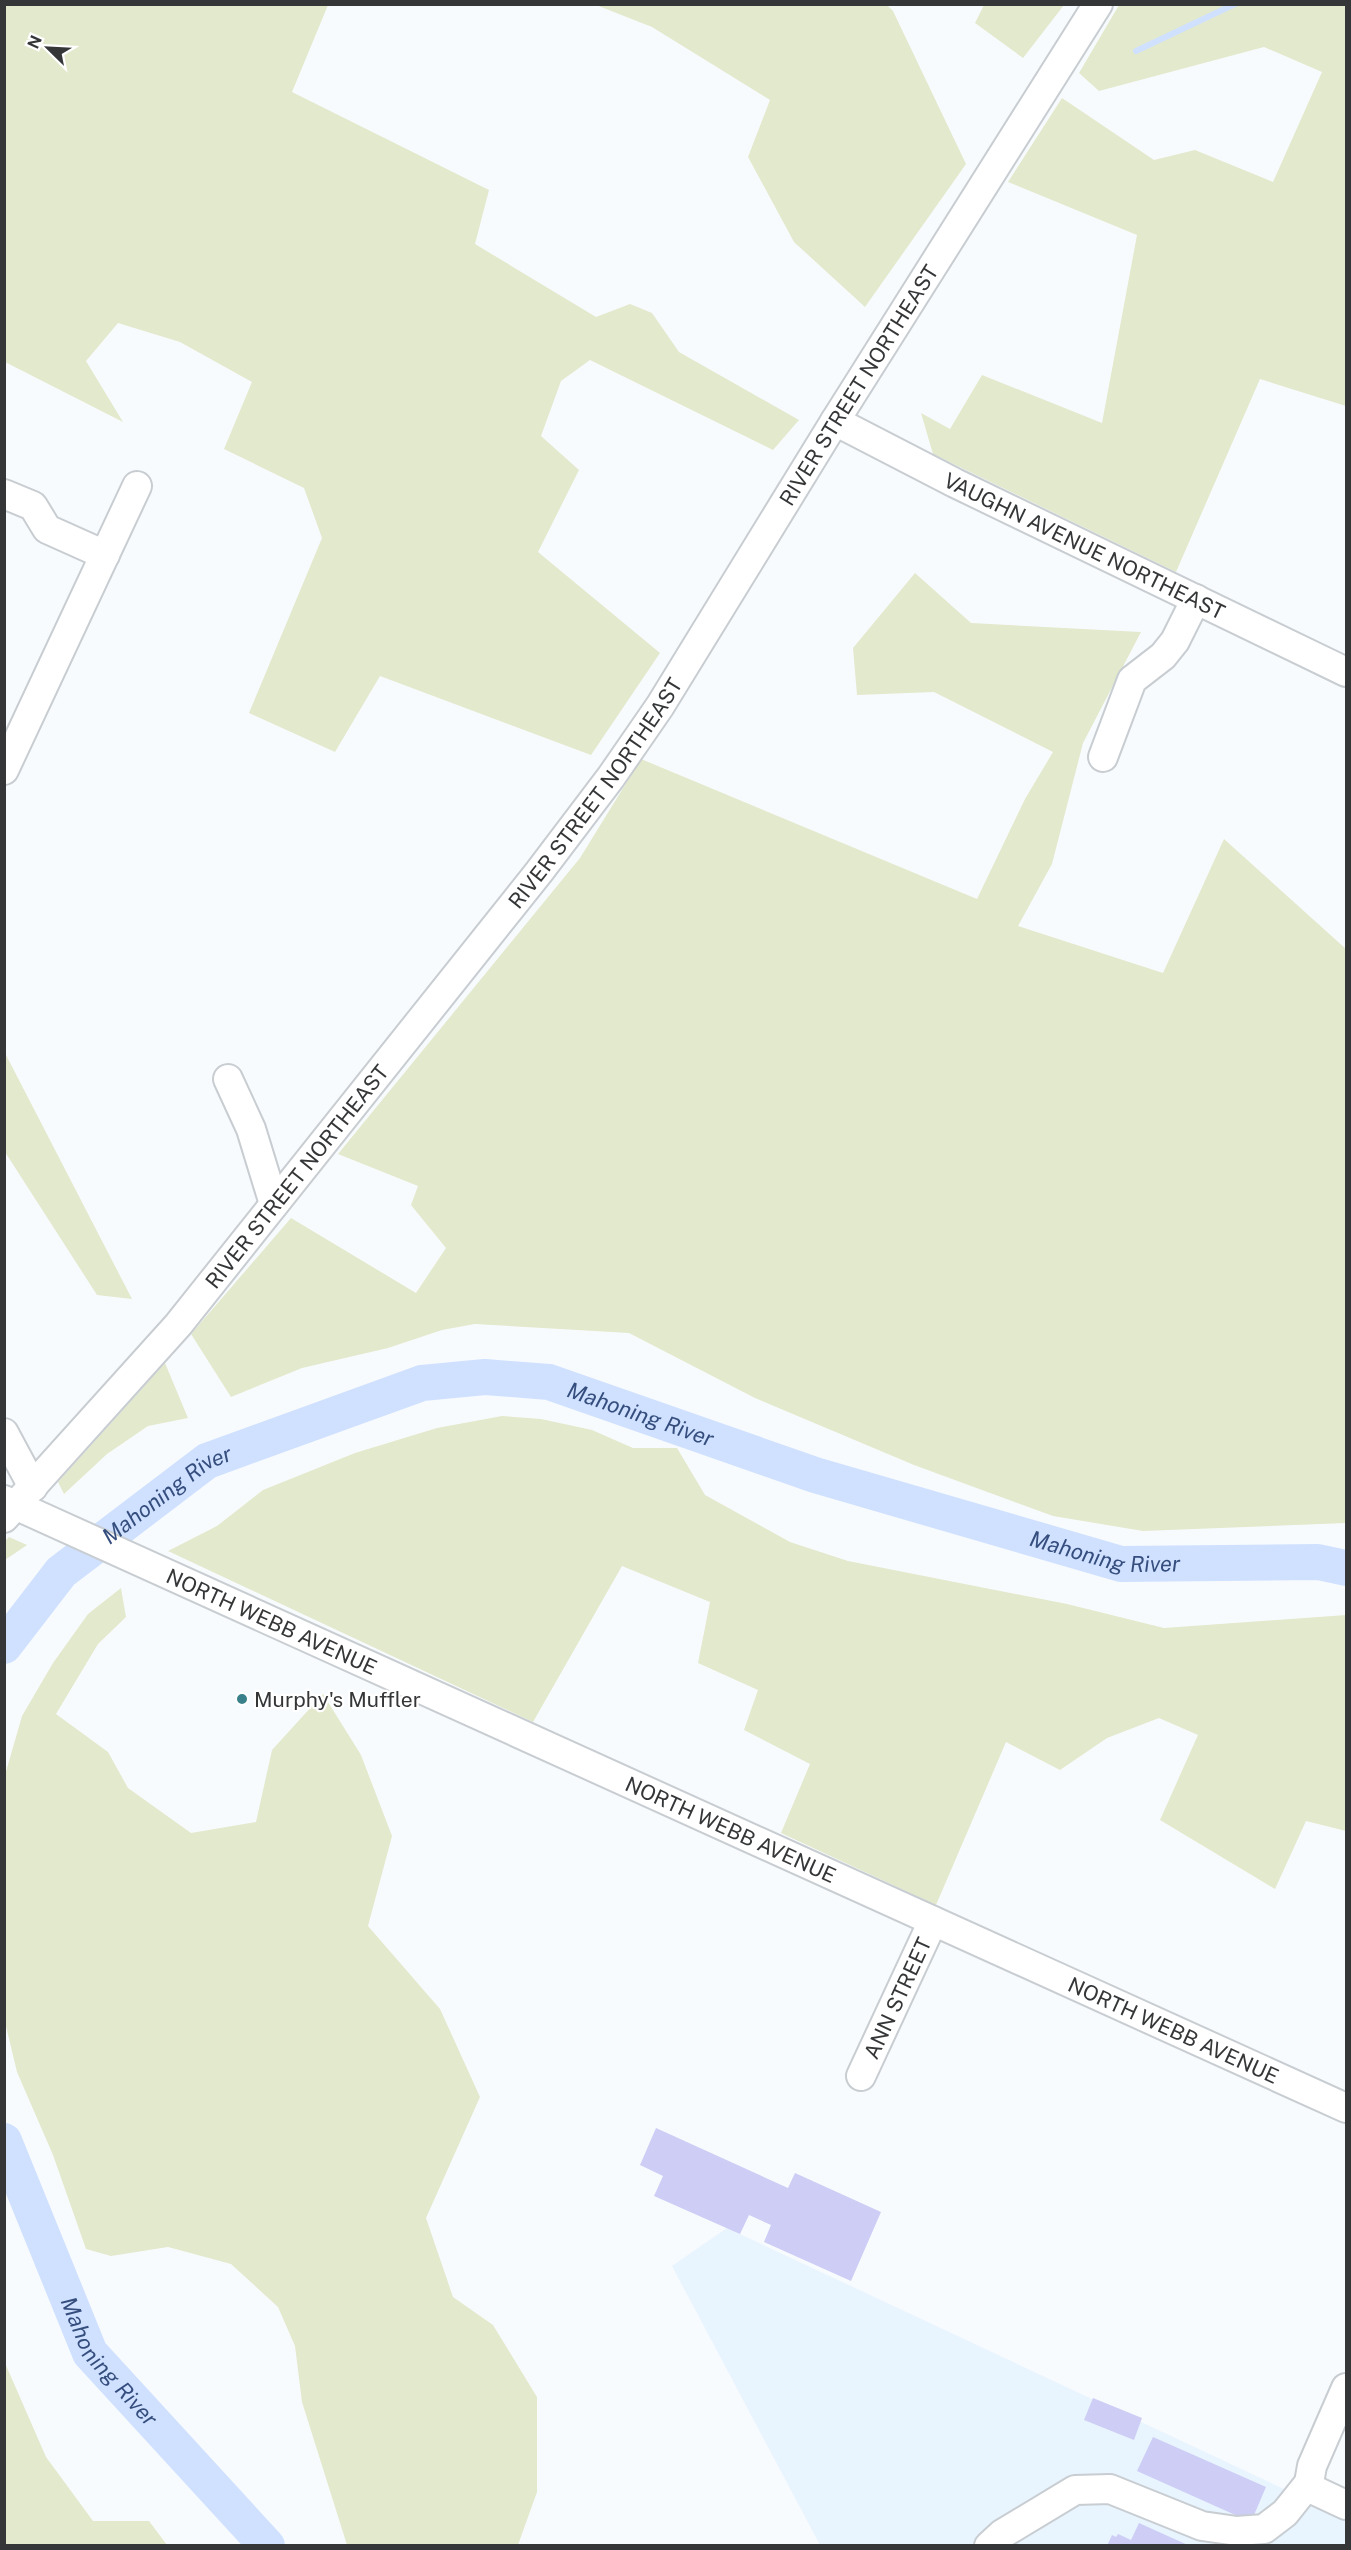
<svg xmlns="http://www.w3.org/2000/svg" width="1351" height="2550" font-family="'Public Sans',sans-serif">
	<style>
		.built { fill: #e8f4fe }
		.green { fill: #e3e9cc }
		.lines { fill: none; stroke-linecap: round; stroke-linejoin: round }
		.stream { stroke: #d0e1ff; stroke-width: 6 }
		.river { stroke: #d0e1ff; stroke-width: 36 }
		.building { fill: #cdcdf5 }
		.minor-casing { stroke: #c8cdd2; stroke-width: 32 }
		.minor { stroke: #fff; stroke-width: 28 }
		.poi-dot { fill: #39808a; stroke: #fff; stroke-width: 2 }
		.labels { text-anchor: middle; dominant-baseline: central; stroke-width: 4.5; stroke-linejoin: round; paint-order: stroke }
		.street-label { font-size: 21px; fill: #343638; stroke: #fff }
		.poi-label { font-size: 21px; fill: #343638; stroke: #fff; text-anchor: start }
		.water-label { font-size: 22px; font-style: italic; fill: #354e7e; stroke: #fff }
	</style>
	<rect width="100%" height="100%" fill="#f8fbfe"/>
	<path class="built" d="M 727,2228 L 1346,2518 L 1346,2545 L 820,2545 L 672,2266 Z"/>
	<path class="green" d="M 4,5 L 328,5 L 292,92 L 489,190 L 475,244 L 596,317 L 630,304 L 652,313 L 679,352 L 799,420 L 773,450 L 590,360 L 561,381 L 541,436 L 579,470 L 538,552 L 660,653 L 591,755 L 380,676 L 335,752 L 249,713 L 322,538 L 304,488 L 224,449 L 252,382 L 180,342 L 118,323 L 86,361 L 123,422 L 5,362 Z
		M 887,5 L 893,11 L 966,164 L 865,307 L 794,242 L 748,157 L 770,100 L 652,27 L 596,5 Z
		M 984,5 L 984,4 L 1064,5 L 1023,58 L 975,23 Z
		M 1119,5 L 1346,5 L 1346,406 L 1260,379 L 1176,572 L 933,454 L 921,413 L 950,429 L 982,375 L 1102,423 L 1137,235 L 1008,182 L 1062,98 L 1154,160 L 1195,150 L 1273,182 L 1322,72 L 1264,47 L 1099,91 L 1079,73 Z
		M 915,573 L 971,623 L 1141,632 L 1083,743 L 1052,864 L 1018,926 L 1163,973 L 1224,839 L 1346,949 L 1346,1523 L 1143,1531 L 1053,1516 L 914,1465 L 755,1398 L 629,1333 L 475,1324 L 442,1330 L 388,1348 L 302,1368 L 231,1397 L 191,1334 L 291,1218 L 416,1293 L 446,1248 L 411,1205 L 418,1186 L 338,1154 L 580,858 L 641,759 L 977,899 L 1025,799 L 1053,752 L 934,692 L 857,695 L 853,648 Z
		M 5,1053 L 132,1299 L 97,1295 L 5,1152 Z
		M 165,1363 L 188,1418 L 148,1426 L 107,1454 L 64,1494 L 58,1482 Z
		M 502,1416 L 541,1419 L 592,1430 L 633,1448 L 677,1448 L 705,1495 L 790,1542 L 848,1561 L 1067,1604 L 1164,1628 L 1346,1615 L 1346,1831 L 1306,1821 L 1275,1889 L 1160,1820 L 1198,1735 L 1159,1718 L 1107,1738 L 1060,1770 L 1006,1742 L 936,1905 L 781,1833 L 810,1764 L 744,1730 L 758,1690 L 698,1663 L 710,1602 L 622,1566 L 533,1722 L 168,1551 L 217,1526 L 263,1490 L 355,1453 L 437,1428 Z
		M 9,1537 L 27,1545 L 5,1560 L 5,1541 Z
		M 121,1588 L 126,1617 L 98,1644 L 56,1714 L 108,1752 L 128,1788 L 191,1833 L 256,1822 L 272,1750 L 323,1694 L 361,1755 L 392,1836 L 368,1926 L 440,2009 L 480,2097 L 426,2218 L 453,2297 L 493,2325 L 537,2397 L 537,2492 L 518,2545 L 347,2545 L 302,2402 L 295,2346 L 278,2307 L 231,2264 L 168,2247 L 111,2256 L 86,2249 L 53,2155 L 17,2072 L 5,2022 L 5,1775 L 22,1716 L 53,1663 L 88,1614 Z
		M 5,2363 L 46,2457 L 93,2521 L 149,2521 L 167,2545 L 5,2545 Z"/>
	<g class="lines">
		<path class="stream" d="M 1136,51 L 1235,4"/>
		<g class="river">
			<path id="s1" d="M 4,1646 L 61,1572 L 207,1461 L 422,1383 L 485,1377 L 549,1382 L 815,1475 L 1121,1564 L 1318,1562 L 1346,1568"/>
			<path id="s2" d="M 4,2141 L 90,2353 L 267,2546"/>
		</g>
	</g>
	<path class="building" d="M 656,2128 L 788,2188 L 795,2173 L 881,2212 L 851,2281 L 764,2242 L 771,2225 L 749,2215 L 740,2234 L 654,2196 L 663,2176 L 640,2165 Z
		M 1093,2398 L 1142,2418 L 1134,2440 L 1084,2420 Z
		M 1153,2437 L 1266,2487 L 1251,2522 L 1137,2471 Z
		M 1139,2523 L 1190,2546 L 1107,2546 L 1112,2535 L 1116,2537 L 1118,2534 L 1131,2540 Z"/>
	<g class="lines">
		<defs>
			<g id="minor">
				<path id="s3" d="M 835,421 L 955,483 L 1346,672"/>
				<path d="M 4,494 L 33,506 L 47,529 L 105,555"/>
				<path d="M 1103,757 L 1132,680 L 1163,656 L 1175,641 L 1196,599"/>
				<path d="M 4,770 L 137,486"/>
				<path d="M 228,1079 L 251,1129 L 274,1204"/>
				<path d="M 4,1433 L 33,1487"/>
				<path id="s4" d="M 4,1500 L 1346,2108"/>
				<path id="s5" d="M 4,1518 L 178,1325 L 539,872 L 611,777 L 660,706 L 835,421 L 1098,4"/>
				<path id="s6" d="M 861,2076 L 933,1921"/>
				<path d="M 1309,2483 L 1312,2466 L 1346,2388"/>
				<path d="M 1309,2483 L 1316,2491 L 1346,2505"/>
				<path d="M 989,2546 L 1002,2534 L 1075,2490 L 1110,2489 L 1202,2526 L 1237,2531 L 1264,2529 L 1285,2513 L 1309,2483"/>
			</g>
		</defs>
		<use href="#minor" class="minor-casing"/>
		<use href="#minor" class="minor"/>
	</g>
	<circle class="poi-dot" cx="242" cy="1699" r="6"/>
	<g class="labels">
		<g class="street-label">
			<text stroke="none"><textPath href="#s5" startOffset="1422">RIVER STREET NORTHEAST</textPath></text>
			<text stroke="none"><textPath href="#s3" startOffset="279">VAUGHN AVENUE NORTHEAST</textPath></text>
			<text stroke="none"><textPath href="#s5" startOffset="936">RIVER STREET NORTHEAST</textPath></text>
			<text stroke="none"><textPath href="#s5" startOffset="450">RIVER STREET NORTHEAST</textPath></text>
			<text stroke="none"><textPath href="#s4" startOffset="294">NORTH WEBB AVENUE</textPath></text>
			<text stroke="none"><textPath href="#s4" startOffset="798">NORTH WEBB AVENUE</textPath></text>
			<text stroke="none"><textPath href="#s6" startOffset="86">ANN STREET</textPath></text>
			<text stroke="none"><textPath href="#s4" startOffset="1284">NORTH WEBB AVENUE</textPath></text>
		</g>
		<g class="poi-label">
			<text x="254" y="1699">Murphy's Muffler</text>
		</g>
		<g class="water-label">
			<text stroke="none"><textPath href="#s1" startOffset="730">Mahoning River</textPath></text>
			<text stroke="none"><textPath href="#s1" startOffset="225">Mahoning River</textPath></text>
			<text stroke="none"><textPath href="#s1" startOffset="1216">Mahoning River</textPath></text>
			<text stroke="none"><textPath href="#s2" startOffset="246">Mahoning River</textPath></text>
		</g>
	</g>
	<rect width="1351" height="2550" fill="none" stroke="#343638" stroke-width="12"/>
	<g transform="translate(48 48) rotate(294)" stroke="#ffffff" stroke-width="4.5" paint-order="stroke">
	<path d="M0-4.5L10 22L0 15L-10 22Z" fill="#343638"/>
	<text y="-9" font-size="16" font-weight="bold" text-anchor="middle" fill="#343638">N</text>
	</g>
</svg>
